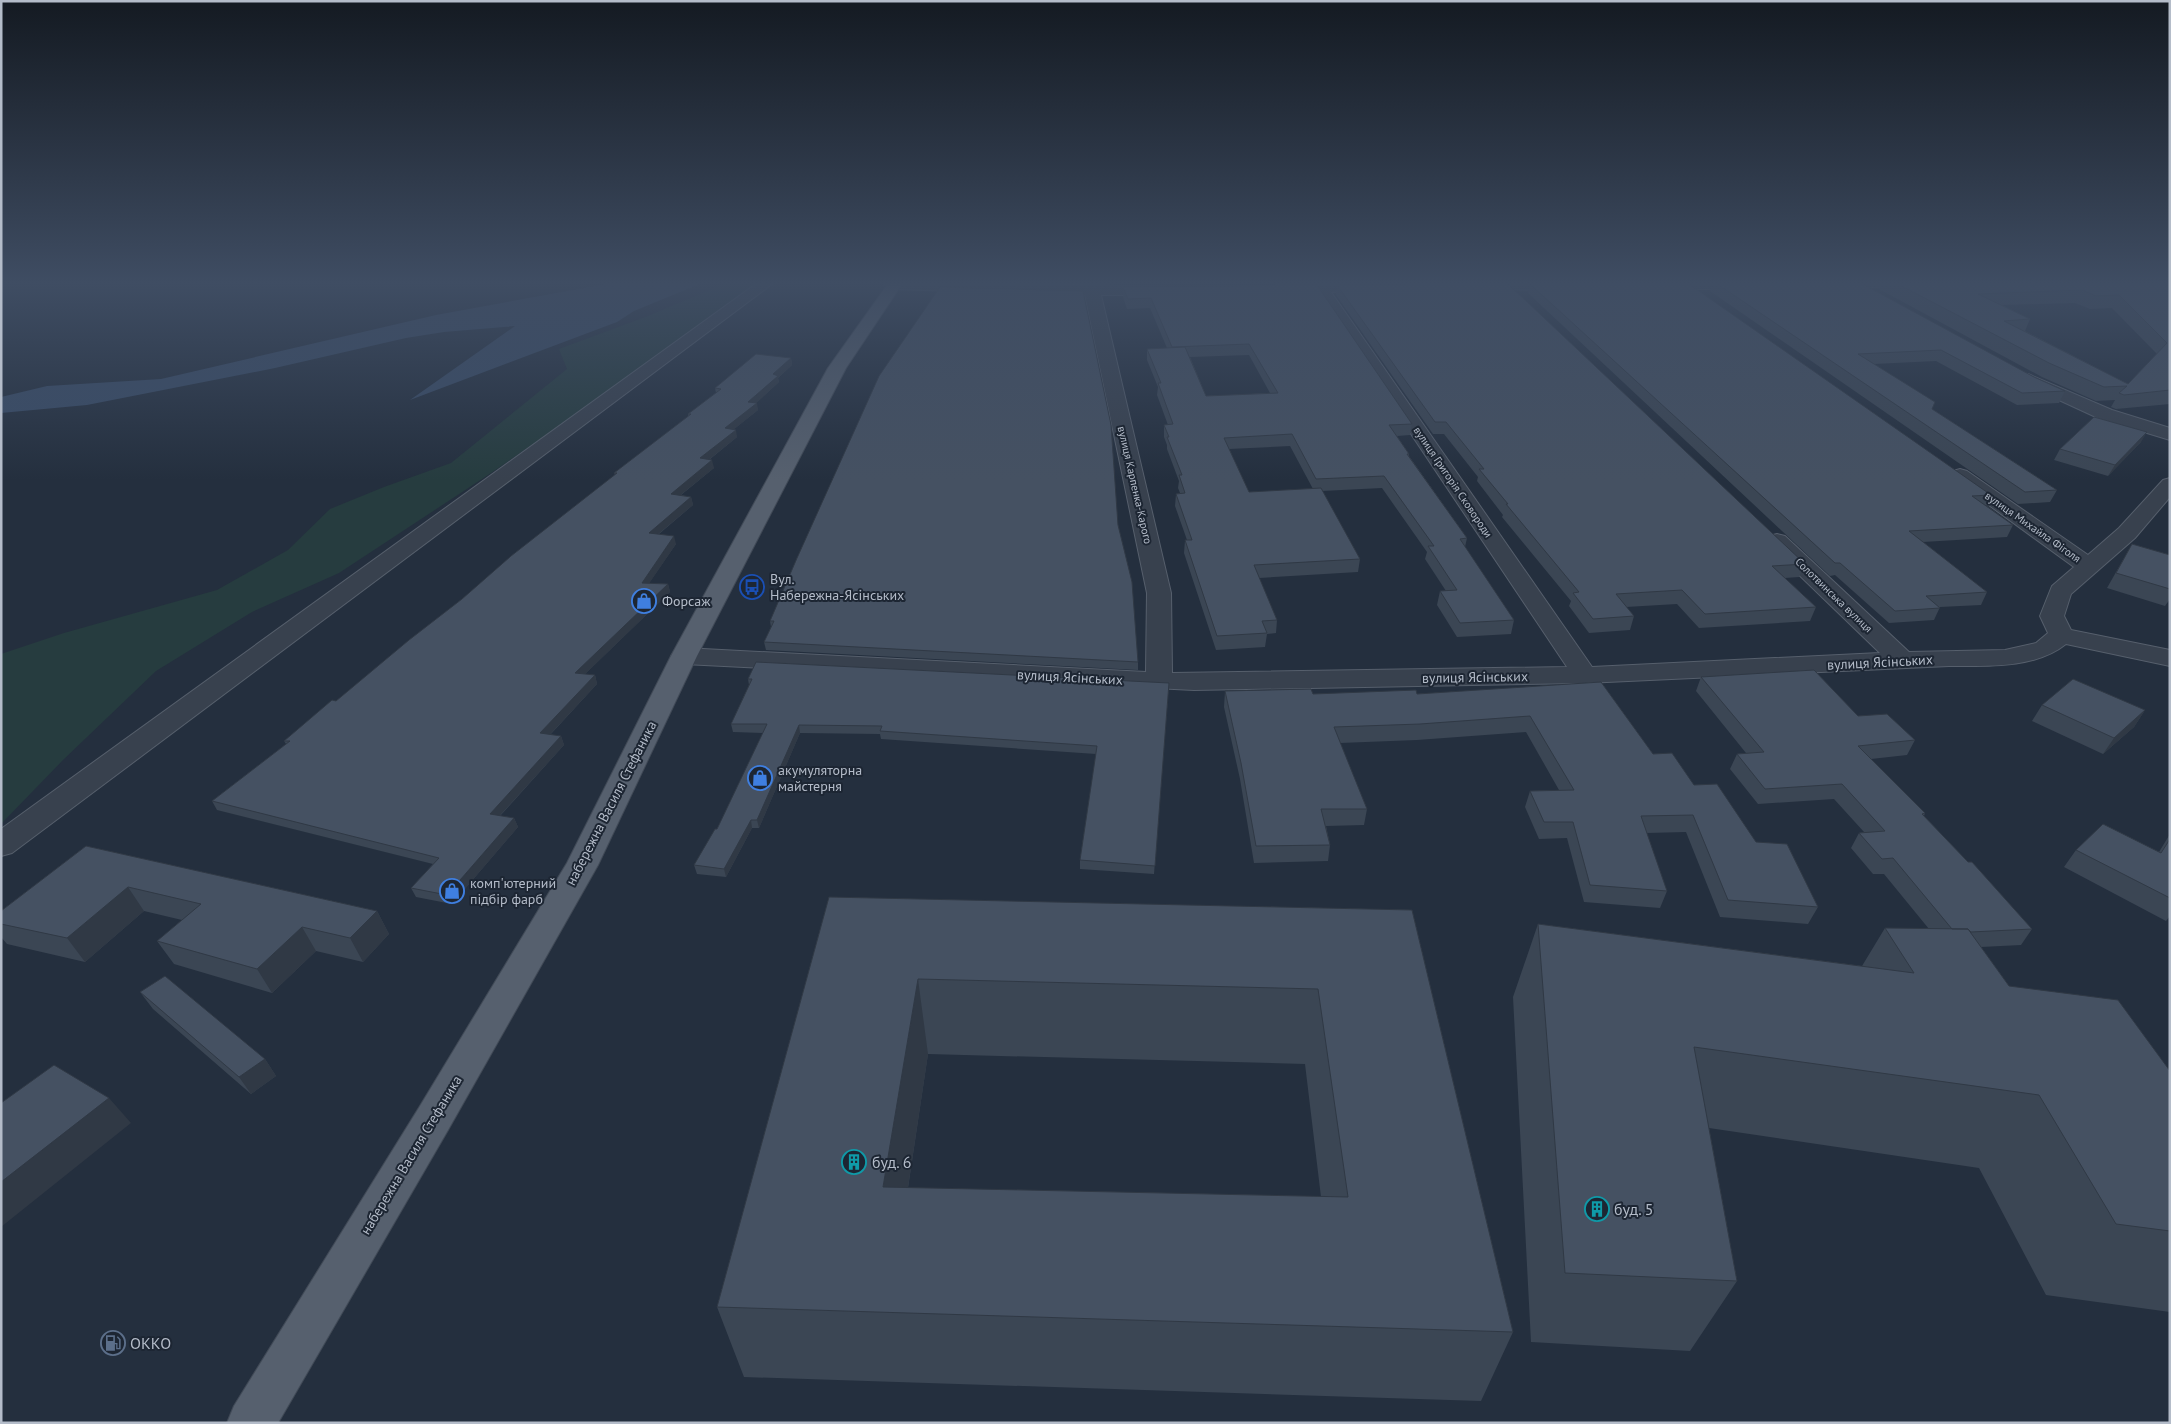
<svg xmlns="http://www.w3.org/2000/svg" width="2171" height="1424" font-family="'PT Sans',sans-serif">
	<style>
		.green { fill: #263c3f }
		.water { fill: #394c67 }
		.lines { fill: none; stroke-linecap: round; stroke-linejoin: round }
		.minor-casing { stroke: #565f6c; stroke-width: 2 }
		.major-casing { stroke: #414a57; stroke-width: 2 }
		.minor { fill: #38414e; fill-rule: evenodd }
		.major { fill: #56606e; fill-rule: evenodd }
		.wall { fill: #3b4654; fill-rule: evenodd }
		.shaded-wall { fill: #303945 }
		.building { fill: #455162; stroke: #303945; fill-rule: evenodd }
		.labels { text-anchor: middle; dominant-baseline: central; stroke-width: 4; stroke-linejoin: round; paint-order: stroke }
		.far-street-label { font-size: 11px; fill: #b4bcc9; stroke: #1d2633 }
		.poi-label { font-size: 14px; fill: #b4bcc9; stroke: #1d2633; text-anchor: start }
		.street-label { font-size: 14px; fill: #b4bcc9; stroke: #1d2633 }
		.near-poi-label { font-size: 16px; fill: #b4bcc9; stroke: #1d2633; text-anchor: start }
	</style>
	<rect width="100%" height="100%" fill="#242f3e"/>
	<path class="green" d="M 731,281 L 761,281 L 663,355 L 488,475 L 339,573 L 252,612 L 156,671 L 63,760 L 1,824 L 1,654 L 64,633 L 217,590 L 288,550 L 330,509 L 384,487 L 451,463 L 567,369 L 559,349 L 648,316 Z"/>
	<path class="water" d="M 622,281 L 707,281 L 634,311 L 617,322 L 410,400 L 515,326 L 444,332 L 406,338 L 275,368 L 87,405 L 1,413 L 1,397 L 47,386 L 161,379 L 436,315 Z"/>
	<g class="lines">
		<defs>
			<path id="minor" d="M 760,281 L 776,281 L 12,853 L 1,856 L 1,829 Z
				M 888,281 L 1166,287 L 1169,290 L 1166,293 L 1161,295 L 1101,295 L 1171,593 L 1172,673 L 1567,667 L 1316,292 L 1281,293 L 1276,291 L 1273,288 L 1276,285 L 1281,283 L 1373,282 L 1378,284 L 1381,287 L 1378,290 L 1331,292 L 1592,667 L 1880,653 L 1769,546 L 1766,541 L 1769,536 L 1777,534 L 1785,536 L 1909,652 L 2005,650 L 2036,643 L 2048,633 L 2040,616 L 2052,586 L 2074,567 L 1953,479 L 1950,475 L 1953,471 L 1960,469 L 1967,471 L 2088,555 L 2119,528 L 2163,480 L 2170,478 L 2170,497 L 2135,538 L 2071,594 L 2064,616 L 2071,630 L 2170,650 L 2170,666 L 2066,644 C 2035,669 1987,666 1949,666 L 1585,683 L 1194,690 L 684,664 L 675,661 L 671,656 L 675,651 L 684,648 L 1146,672 L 1147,593 L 1085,295 L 892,289 L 887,287 L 884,284 Z
				M 1474,281 L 1566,281 L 1571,282 L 1574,285 L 1571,288 L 1566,290 L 1469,289 L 1466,286 L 1469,283 Z
				M 1650,281 L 1752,281 L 1756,284 L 1753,287 L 1748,289 L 1654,289 L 1649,287 L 1646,284 Z
				M 1818,281 L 1924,281 L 1925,282 L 1923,285 L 1918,286 L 1824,288 L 1819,286 L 1816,283 Z
				M 2028,374 L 2112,410 L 2170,428 L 2170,440 L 2098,418 L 2022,383 L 2019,379 L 2022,375 Z"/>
			<path id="major" d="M 890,281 L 904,281 L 846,368 L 697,656 L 598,865 L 448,1130 L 278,1423 L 227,1423 L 234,1406 L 420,1106 L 567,863 L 671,656 L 828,368 Z"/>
		</defs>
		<use href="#minor" class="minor-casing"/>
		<use href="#major" class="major-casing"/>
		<use href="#minor" class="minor"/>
		<use href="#major" class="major"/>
	</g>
	<path class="wall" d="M 996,281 L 1080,281 L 1080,284 L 996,282 Z
		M 1116,281 L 1385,281 L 1118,284 Z
		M 1713,281 L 2034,377 L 2065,391 L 2059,403 L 2017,405 L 1936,361 L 1874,364 L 1932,409 L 2057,490 L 2050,502 L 2018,504 L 1710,291 Z
		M 1882,281 L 2170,281 L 2170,404 L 2116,409 L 2111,407 L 2115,400 L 2096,401 L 2042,377 L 1879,289 ZM 2075,303 L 2090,309 L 2112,308 L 2157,354 L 2128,384 L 2025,331 L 2030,319 L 2002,305 Z
		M 1530,284 L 1991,495 L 1986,505 L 2013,525 L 2007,537 L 1923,542 L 1987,592 L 1981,605 L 1940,607 L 1934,620 L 1889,623 L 1835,575 L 1830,576 L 1528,293 Z
		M 1317,285 L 1412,424 L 1410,435 L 1397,436 L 1409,454 L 1409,456 L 1467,538 L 1465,547 L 1514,620 L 1511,634 L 1457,637 L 1437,605 L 1440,591 L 1446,591 L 1425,559 L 1427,552 L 1382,488 L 1322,491 L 1360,559 L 1358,572 L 1259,578 L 1277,620 L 1276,633 L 1267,634 L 1265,647 L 1216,650 L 1184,553 L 1185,540 L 1187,540 L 1175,506 L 1176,494 L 1180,493 L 1178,488 L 1179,481 L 1167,449 L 1167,445 L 1164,437 L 1164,425 L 1168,425 L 1157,395 L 1158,387 L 1147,360 L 1147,349 L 1167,348 L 1150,308 L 1127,309 L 1123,297 L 1123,287 ZM 1249,355 L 1270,393 L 1206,396 L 1190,357 ZM 1290,446 L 1313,489 L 1249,492 L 1229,449 Z
		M 1337,285 L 1805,564 L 1799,577 L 1785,578 L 1816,607 L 1810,621 L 1699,628 L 1677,604 L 1626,607 L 1634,616 L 1630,630 L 1589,633 L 1569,606 L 1571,601 L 1502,517 L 1503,515 L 1477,481 L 1478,477 L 1444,434 L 1433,434 L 1336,295 Z
		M 791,358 L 792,365 L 778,378 L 779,382 L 756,403 L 758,410 L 734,429 L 737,437 L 709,460 L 714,468 L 681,495 L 691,497 L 693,505 L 659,534 L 676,544 L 649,583 L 668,584 L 670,592 L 585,674 L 595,675 L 597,684 L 550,735 L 561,736 L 564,745 L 500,816 L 514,818 L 518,827 L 452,904 L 416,897 L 411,888 L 433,864 L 217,810 L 212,801 L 286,744 L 284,741 L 336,701 L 615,475 L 614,473 L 688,417 L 688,414 L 716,393 L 715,388 Z
		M 2141,442 L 2108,476 L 2054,460 L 2060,449 Z
		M 1118,525 L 1138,662 L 1138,670 L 766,650 L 764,642 L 771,627 L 770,621 Z
		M 2132,544 L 2170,555 L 2170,599 L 2165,606 L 2107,588 Z
		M 1701,677 L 1858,716 L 1915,740 L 1907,755 L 1871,759 L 1925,813 L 1924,816 L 2032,929 L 2021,945 L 1981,947 L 2009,986 L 2170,1071 L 2170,1312 L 2046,1295 L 1979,1168 L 1709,1128 L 1737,1281 L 1690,1351 L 1531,1342 L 1513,997 L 1538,924 L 1862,966 L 1885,928 L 1929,929 L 1884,874 L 1873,874 L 1851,848 L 1859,833 L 1864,832 L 1834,799 L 1758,804 L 1730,769 L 1737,754 L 1746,753 L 1696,691 Z
		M 748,679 L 1169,683 L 1154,874 L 1080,869 L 1080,860 L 1096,754 L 881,739 L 880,734 L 800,733 L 759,828 L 752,828 L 726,877 L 697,874 L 694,865 L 717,829 L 763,733 L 733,732 L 731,724 L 749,685 Z
		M 1601,682 L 1653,754 L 1694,785 L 1756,842 L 1818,907 L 1808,924 L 1720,917 L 1686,832 L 1646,833 L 1667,891 L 1660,908 L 1584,902 L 1567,838 L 1539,839 L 1525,807 L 1530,791 L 1559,790 L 1526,732 L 1417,740 L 1340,743 L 1367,809 L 1364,825 L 1326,826 L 1330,845 L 1328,861 L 1254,863 L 1240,779 L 1224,707 L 1225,691 L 1313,694 L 1417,694 Z
		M 2042,705 L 2145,710 L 2134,727 L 2103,754 L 2032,721 Z
		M 2170,834 L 2170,916 L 2166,921 L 2064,867 L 2076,850 L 2159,852 Z
		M 86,846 L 377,911 L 389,934 L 363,962 L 316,951 L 272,993 L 174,964 L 157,941 L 182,920 L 144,911 L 85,962 L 7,944 L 1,937 L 1,911 Z
		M 829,897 L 1412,910 L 1513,1332 L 1481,1401 L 744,1377 L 717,1307 ZM 928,1054 L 1305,1064 L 1321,1197 L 908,1188 Z
		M 140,992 L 265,1059 L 276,1076 L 251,1094 L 153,1009 Z"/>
	<path class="shaded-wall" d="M 791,358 L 792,365 L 778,378 L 779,382 L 750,409 L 748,402 L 773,374 Z
		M 757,403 L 758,410 L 727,435 L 725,428 Z
		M 736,430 L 737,437 L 701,466 L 700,458 Z
		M 2147,432 L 2141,442 L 2108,476 L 2115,465 Z
		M 712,460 L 714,468 L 673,501 L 671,494 Z
		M 691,497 L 693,505 L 651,540 L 649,533 Z
		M 674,536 L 676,544 L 644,591 L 642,583 Z
		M 668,584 L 670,592 L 578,681 L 575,673 Z
		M 595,675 L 597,684 L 543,742 L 540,733 Z
		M 2145,710 L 2134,727 L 2103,754 L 2114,738 Z
		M 799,725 L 800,733 L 759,828 L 757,820 Z
		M 561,736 L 564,745 L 493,823 L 490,814 Z
		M 514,818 L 518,827 L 452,904 L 447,895 Z
		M 751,820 L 752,828 L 726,877 L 724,869 Z
		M 128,887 L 144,911 L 85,962 L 67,938 Z
		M 377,911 L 389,934 L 363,962 L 350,938 Z
		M 302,927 L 316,951 L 272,993 L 257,969 Z
		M 918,979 L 928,1054 L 897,1260 L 883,1187 Z
		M 265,1059 L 276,1076 L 251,1094 L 239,1077 Z
		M 109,1098 L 131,1123 L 1,1227 L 1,1182 Z"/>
	<path class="building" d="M 1713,281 L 1857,281 L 2034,377 L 2065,391 L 2022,393 L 1941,350 L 1858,354 L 1935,402 L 1932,409 L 2057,490 L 2025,492 Z
		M 1892,281 L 2170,281 L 2170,390 L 2124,395 L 2119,393 L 2127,386 L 2104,387 L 2049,363 ZM 2082,290 L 2096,296 L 2119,295 L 2167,343 L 2128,384 L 2004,321 L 2030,319 L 1978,294 Z
		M 1686,282 L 1991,495 L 1972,496 L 2013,525 L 1909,531 L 1987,592 L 1926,596 L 1940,608 L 1895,611 L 1840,563 L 1835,563 L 1530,284 Z
		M 1507,283 L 1805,564 L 1772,566 L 1816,607 L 1705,614 L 1682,590 L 1616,594 L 1634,616 L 1593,619 L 1573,593 L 1579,592 L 1506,504 L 1508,504 L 1479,469 L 1484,469 L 1446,422 L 1435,422 L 1337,285 Z
		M 1317,285 L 1412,424 L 1389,425 L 1409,454 L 1407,454 L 1467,538 L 1460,539 L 1514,620 L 1460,623 L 1440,591 L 1457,590 L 1428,546 L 1434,546 L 1384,476 L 1316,479 L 1292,434 L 1224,438 L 1249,492 L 1321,488 L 1360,559 L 1254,565 L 1277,620 L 1262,621 L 1267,633 L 1217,636 L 1185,540 L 1192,540 L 1176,494 L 1185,493 L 1179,475 L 1182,475 L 1167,437 L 1169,437 L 1164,425 L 1173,424 L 1158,383 L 1161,383 L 1147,349 L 1185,347 L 1206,396 L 1278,393 L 1249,344 L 1172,347 L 1151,298 L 1128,299 L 1123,287 Z
		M 940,287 L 1083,291 L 1111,425 L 1118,525 L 1132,582 L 1138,662 L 764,642 L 774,621 L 770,621 L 797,558 L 879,376 Z
		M 756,354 L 791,358 L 773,374 L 778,376 L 748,402 L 757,403 L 725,428 L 736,430 L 700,458 L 712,460 L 671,494 L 691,497 L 649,533 L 674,536 L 642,583 L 668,584 L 575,673 L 595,675 L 540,733 L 561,736 L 490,814 L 514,818 L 447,895 L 411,888 L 439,858 L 212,801 L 290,741 L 284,741 L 332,700 L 336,701 L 409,640 L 462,599 L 511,556 L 617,473 L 614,473 L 691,414 L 688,414 L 721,389 L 715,388 Z
		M 2094,417 L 2147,432 L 2115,465 L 2060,449 Z
		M 2132,544 L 2170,555 L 2170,589 L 2116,573 Z
		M 756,662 L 1169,683 L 1155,866 L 1080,860 L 1097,746 L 880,731 L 882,726 L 799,725 L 757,820 L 751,820 L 724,869 L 694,865 L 715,829 L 717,829 L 767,724 L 731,724 L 752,679 L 748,679 Z
		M 1814,670 L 1858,716 L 1887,714 L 1915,740 L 1858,746 L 1925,813 L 1922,814 L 1968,862 L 1972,862 L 2032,929 L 1971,932 L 1968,929 L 1952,929 L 1893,858 L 1882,859 L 1859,833 L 1885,831 L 1842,784 L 1765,789 L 1737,754 L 1764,752 L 1701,677 Z
		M 2073,679 L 2145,710 L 2114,738 L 2042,705 Z
		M 1601,682 L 1653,754 L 1672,753 L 1694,785 L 1717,784 L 1756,842 L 1787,844 L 1818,907 L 1728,900 L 1693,815 L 1641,816 L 1667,891 L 1590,885 L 1573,822 L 1544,822 L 1530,791 L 1574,790 L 1530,716 L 1420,724 L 1334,727 L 1367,809 L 1321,809 L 1330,845 L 1256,846 L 1241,763 L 1225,691 L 1311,689 L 1313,694 L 1416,690 L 1417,694 Z
		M 2103,824 L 2161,853 L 2170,839 L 2170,898 L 2076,850 Z
		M 86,846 L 377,911 L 350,938 L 302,927 L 257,969 L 157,941 L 201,904 L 128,887 L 67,938 L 1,924 L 1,911 Z
		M 829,897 L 1412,910 L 1513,1332 L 717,1307 ZM 918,979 L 1318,989 L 1348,1197 L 883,1187 Z
		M 1538,924 L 1914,973 L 1885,928 L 1968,929 L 2009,986 L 2118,1000 L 2170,1071 L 2170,1231 L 2116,1224 L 2039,1095 L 1694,1047 L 1737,1281 L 1565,1273 Z
		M 165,976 L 265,1059 L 239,1077 L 140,992 Z
		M 54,1065 L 109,1098 L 1,1182 L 1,1103 Z"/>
	<linearGradient id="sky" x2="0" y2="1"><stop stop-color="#141a22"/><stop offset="0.59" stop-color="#3f4d63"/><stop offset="1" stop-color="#3f4d63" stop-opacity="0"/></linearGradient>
	<rect width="2171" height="480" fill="url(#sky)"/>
	<defs>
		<symbol id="bus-ring" viewBox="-11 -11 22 22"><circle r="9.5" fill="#1d2633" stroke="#1a4fb4" stroke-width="1.5"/><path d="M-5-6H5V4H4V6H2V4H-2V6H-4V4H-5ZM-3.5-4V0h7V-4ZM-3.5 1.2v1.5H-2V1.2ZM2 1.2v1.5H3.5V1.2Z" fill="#1a4fb4"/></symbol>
		<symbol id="shop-ring" viewBox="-11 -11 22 22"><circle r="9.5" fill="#1d2633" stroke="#3f7fe0" stroke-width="1.5"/><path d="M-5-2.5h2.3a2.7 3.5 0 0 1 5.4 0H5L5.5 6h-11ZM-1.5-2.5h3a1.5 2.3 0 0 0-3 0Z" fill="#3f7fe0"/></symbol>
		<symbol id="building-ring" viewBox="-11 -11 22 22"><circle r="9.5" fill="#1d2633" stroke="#0f9aa8" stroke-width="1.5"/><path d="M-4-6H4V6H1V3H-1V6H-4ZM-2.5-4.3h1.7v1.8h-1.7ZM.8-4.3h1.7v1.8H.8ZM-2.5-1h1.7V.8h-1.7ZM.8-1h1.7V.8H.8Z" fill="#0f9aa8"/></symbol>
		<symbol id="fuel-ring" viewBox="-11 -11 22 22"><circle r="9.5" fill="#1d2633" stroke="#5c6f8a" stroke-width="1.5"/><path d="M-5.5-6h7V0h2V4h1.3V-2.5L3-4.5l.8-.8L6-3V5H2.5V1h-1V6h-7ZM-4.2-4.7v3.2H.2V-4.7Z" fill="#5c6f8a"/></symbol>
	</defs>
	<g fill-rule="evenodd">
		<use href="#bus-ring" x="738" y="573" width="28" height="28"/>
		<use href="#shop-ring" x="630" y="587" width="28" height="28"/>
		<use href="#shop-ring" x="746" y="764" width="28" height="28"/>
		<use href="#shop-ring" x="438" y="877" width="28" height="28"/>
		<use href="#building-ring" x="840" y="1148" width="28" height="28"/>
		<use href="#building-ring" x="1583" y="1195" width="28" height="28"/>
		<use href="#fuel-ring" x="99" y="1329" width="28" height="28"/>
	</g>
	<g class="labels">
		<g class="far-street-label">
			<text transform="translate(1453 482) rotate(56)">вулиця Григорія Сковороди</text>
			<text transform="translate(1135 485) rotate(77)">вулиця Карпенка-Карого</text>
			<text transform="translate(2033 527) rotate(35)">вулиця Михайла Фіголя</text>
			<text transform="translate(1834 595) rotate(44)">Солотвинська вулиця</text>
		</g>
		<g class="poi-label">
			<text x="770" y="579">Вул.<tspan x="770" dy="16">Набережна-Ясінських</tspan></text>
			<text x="662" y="601">Форсаж</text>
			<text x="778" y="770">акумуляторна<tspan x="778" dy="16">майстерня</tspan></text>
			<text x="470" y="883">комп'ютерний<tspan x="470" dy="16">підбір фарб</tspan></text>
		</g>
		<g class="street-label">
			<text transform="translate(1880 662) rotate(-3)">вулиця Ясінських</text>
			<text transform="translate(1070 677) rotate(3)">вулиця Ясінських</text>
			<text transform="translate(1475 677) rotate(-1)">вулиця Ясінських</text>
			<text transform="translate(611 803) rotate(-63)">набережна Василя Стефаника</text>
			<text transform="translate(411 1155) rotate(-59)">набережна Василя Стефаника</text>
		</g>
		<g class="near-poi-label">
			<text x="872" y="1162">буд. 6</text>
			<text x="1614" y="1209">буд. 5</text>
			<text x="130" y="1343">ОККО</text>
		</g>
	</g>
	<rect width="2171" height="1424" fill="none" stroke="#b4bcc9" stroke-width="5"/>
</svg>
